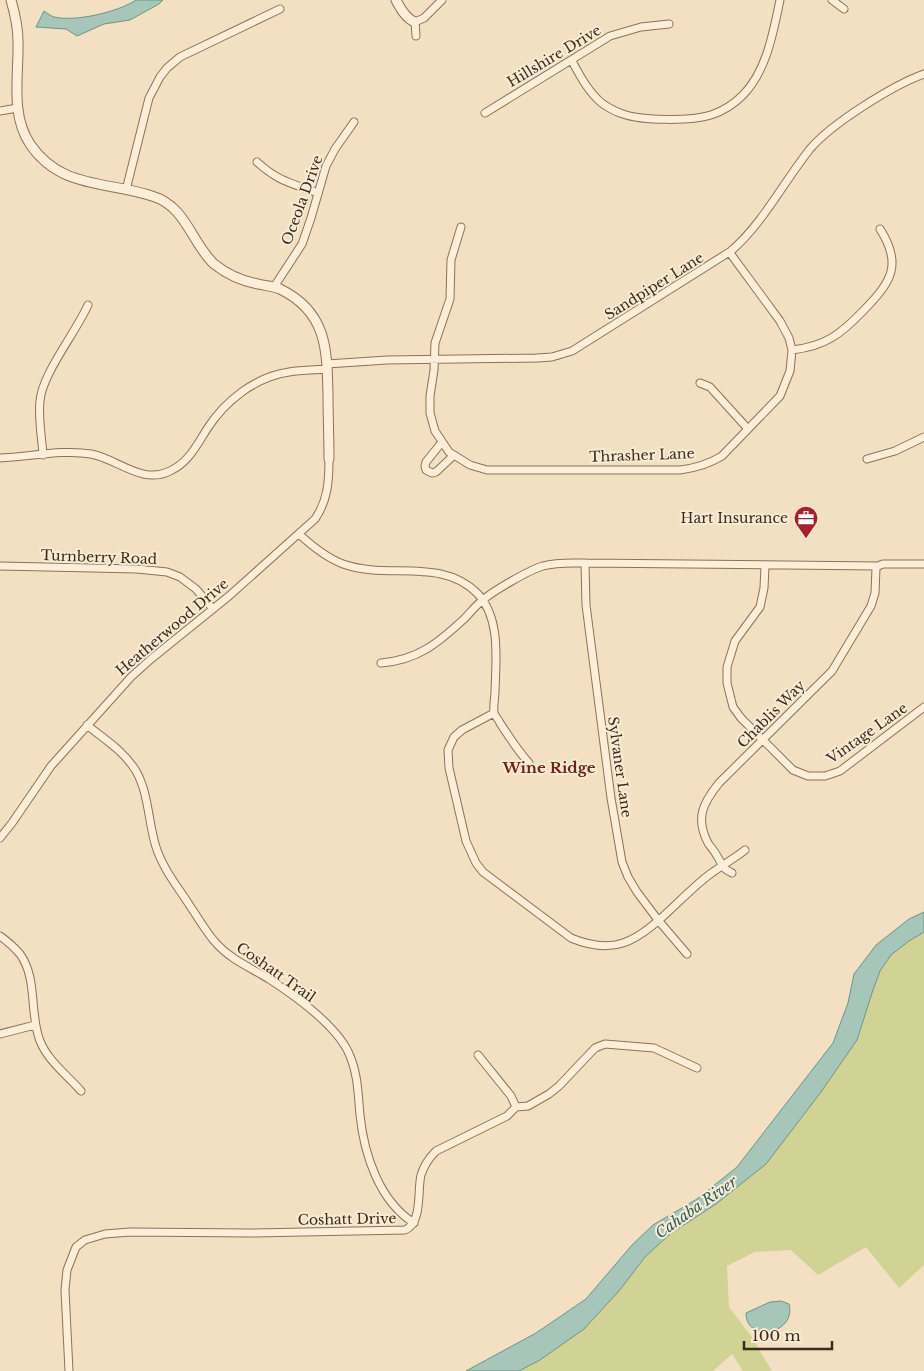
<svg xmlns="http://www.w3.org/2000/svg" width="924" height="1371" font-family="'Libre Baskerville',serif">
	<style>
		.green { fill: #d1d395 }
		.water { fill: #a6c6b9; stroke: #6b9587 }
		.lines { fill: none; stroke-linecap: round; stroke-linejoin: round }
		.minor-casing { stroke: #907057; stroke-width: 9 }
		.tertiary-casing { stroke: #907057; stroke-width: 11 }
		.minor { stroke: #fceed8; stroke-width: 7 }
		.tertiary { stroke: #fceed8; stroke-width: 9 }
		.labels { text-anchor: middle; dominant-baseline: central; stroke-width: 4; stroke-linejoin: round; paint-order: stroke }
		.street-label { font-size: 14px; fill: #3e2a1d; stroke: #f9ebd4 }
		.poi-label { font-size: 14px; fill: #3e2a1d; stroke: #f9ebd4; text-anchor: end }
		.neighbourhood-label { font-size: 15px; font-weight: bold; fill: #702217; stroke: #f9ebd4 }
		.water-label { font-size: 15px; font-style: italic; fill: #2b6057; stroke: #f9ebd4 }
	</style>
	<rect width="100%" height="100%" fill="#f3e0c3"/>
	<path class="green" d="M 924,932 L 924,1265 L 899,1288 L 866,1247 L 818,1275 L 791,1250 L 755,1252 L 727,1266 L 729,1307 L 751,1336 L 772,1371 L 743,1371 L 732,1354 L 713,1371 L 519,1371 L 540,1360 L 619,1291 L 645,1257 L 670,1234 L 716,1204 L 857,1040 L 872,993 L 880,971 L 891,955 L 909,941 Z"/>
	<path class="water" d="M 136,0 L 163,0 L 159,4 L 130,20 L 104,24 L 77,36 L 66,29 L 36,27 L 44,11 C 47,13 51,16 54,17 C 76,22 118,12 136,0 Z
		M 924,912 L 924,932 L 909,941 L 891,955 L 880,971 L 872,993 L 857,1040 L 821,1092 L 766,1164 L 716,1204 L 670,1234 L 645,1257 L 619,1291 L 584,1329 L 540,1360 L 519,1371 L 466,1371 L 536,1333 L 586,1299 L 632,1245 L 653,1225 L 697,1199 L 737,1167 L 833,1043 L 848,1003 L 854,974 L 876,945 L 909,919 Z
		M 781,1301 L 789,1304 C 797,1334 746,1344 746,1313 L 770,1302 Z"/>
	<g class="lines">
		<defs>
			<path id="minor" d="M 832,0 L 844,9
				M 416,36 L 415,22 L 424,18 L 442,0
				M 572,61 C 580,76 589,93 603,104 C 609,108 616,112 623,114 C 642,121 692,121 711,115 C 723,111 734,104 743,95 C 767,70 773,33 780,0
				M 0,111 L 17,108
				M 485,113 L 610,36 L 641,27 L 669,24
				M 257,162 C 279,182 292,183 318,193
				M 126,190 L 149,98 L 160,77 L 167,68 L 180,57 L 280,9
				M 461,227 L 451,260 L 450,299 L 435,343 L 434,370 L 430,396 L 430,413 L 435,431 L 449,452 L 470,465 L 487,470 L 680,470 C 696,468 709,464 722,456 L 780,396 L 790,371 L 792,350 L 789,338 L 780,321 L 730,253
				M 274,287 L 302,244 L 311,218 L 326,166 L 335,149 L 354,122
				M 792,350 C 826,346 841,334 864,310 C 891,282 903,265 880,229
				M 327,364 L 387,360 L 537,358 L 552,357 L 572,351 L 731,251 C 764,222 783,183 810,149 C 831,124 893,85 924,74
				M 700,383 L 710,387 L 748,429
				M 442,442 L 426,462 L 425,466 L 426,470 L 432,473 L 436,472 L 453,456
				M 43,455 C 42,438 38,419 40,401 C 42,374 76,332 88,305
				M 0,458 C 28,457 64,449 91,454 C 118,459 142,485 170,471 C 188,463 197,445 207,429 C 225,401 255,377 289,372 C 302,370 315,370 327,369
				M 867,459 L 895,451 L 924,437
				M 299,534 C 312,546 327,558 343,564 C 387,580 441,557 477,593 C 501,618 496,659 495,691 C 495,697 493,707 494,713 C 495,716 499,720 500,723 C 509,737 518,751 529,763
				M 585,563 L 586,605 L 611,798 L 622,862 L 628,877 L 637,892 L 658,920 L 687,954
				M 0,566 L 137,569 L 167,572 L 180,577 L 196,589 L 213,609
				M 765,566 L 764,588 L 760,607 L 735,641 L 727,667 L 727,683 L 733,707 L 741,718 L 793,770 L 808,776 L 825,776 L 840,771 L 924,707
				M 381,663 C 418,660 438,643 464,619 C 470,613 476,605 483,600 C 493,591 531,569 543,566 C 557,562 572,563 585,563 L 878,566 L 883,564 L 924,564
				M 494,713 L 462,730 L 454,737 L 448,750 L 449,768 L 466,841 L 476,863 L 483,872 L 571,938 C 588,945 605,949 623,943 C 653,934 686,890 713,872 C 724,864 735,858 745,850
				M 87,725 C 105,740 123,750 136,771 C 149,794 148,822 156,847 C 163,869 178,887 190,906 C 199,919 206,932 216,943 C 231,960 250,967 269,979 C 294,995 339,1027 350,1056 C 358,1075 358,1094 360,1115 C 364,1154 379,1201 414,1223
				M 0,838 L 12,823 L 51,766 L 131,677 L 151,659 L 229,596 L 315,519 C 328,500 329,481 329,459
				M 732,873 C 719,866 724,866 717,856 C 715,851 711,848 708,843 C 695,818 703,803 719,783 L 832,671 L 871,606 L 875,593 L 876,568 L 878,566
				M 0,936 C 7,941 14,947 20,954 C 38,979 29,1013 40,1041 C 48,1061 67,1075 81,1091
				M 0,1034 L 35,1025
				M 478,1055 L 511,1096 L 516,1107
				M 69,1371 L 65,1290 L 67,1270 L 76,1247 L 85,1240 L 105,1234 L 130,1232 L 250,1233 L 405,1230 C 423,1222 417,1191 421,1175 C 424,1165 429,1158 436,1151 L 507,1116 L 516,1107 L 528,1106 L 549,1094 L 559,1086 L 595,1048 L 605,1044 L 654,1048 L 697,1068"/>
			<path id="tertiary" d="M 11,0 C 15,14 18,27 18,41 C 19,75 10,114 30,144 C 60,189 107,181 152,196 C 186,206 191,242 214,264 C 228,275 241,281 258,284 C 266,286 273,286 280,289 C 327,312 327,349 328,395 C 328,416 329,438 329,459
				M 396,0 C 400,8 406,19 415,22"/>
		</defs>
		<use href="#minor" class="minor-casing"/>
		<use href="#tertiary" class="tertiary-casing"/>
		<use href="#minor" class="minor"/>
		<use href="#tertiary" class="tertiary"/>
	</g>
	<defs>
		<symbol id="office-pin" viewBox="-11 -11 22 30"><path d="M0 17L-7.5 6A9.5 9.5 0 1 1 7.5 6Z" fill="#a6202d" stroke="#f9ebd4"/><path d="M-6-3h4V-5.5h4V-3h4V5H-6ZM-1-4.5V-3h2v-1.5ZM-6 0V1H6V0Z" fill="#fff"/></symbol>
	</defs>
	<g fill-rule="evenodd">
		<use href="#office-pin" x="792" y="504" width="28" height="38"/>
	</g>
	<g class="labels">
		<g class="street-label">
			<text transform="translate(554 56) rotate(-31)">Hillshire Drive</text>
			<text transform="translate(302 200) rotate(-70)">Oceola Drive</text>
			<text transform="translate(654 286) rotate(-32)">Sandpiper Lane</text>
			<text transform="translate(642 455) rotate(-2)">Thrasher Lane</text>
			<text transform="translate(99 557) rotate(2)">Turnberry Road</text>
			<text transform="translate(172 627) rotate(-40)">Heatherwood Drive</text>
			<text transform="translate(771 714) rotate(-45)">Chablis Way</text>
			<text transform="translate(867 733) rotate(-35)">Vintage Lane</text>
			<text transform="translate(620 767) rotate(82)">Sylvaner Lane</text>
			<text transform="translate(276 972) rotate(35)">Coshatt Trail</text>
			<text transform="translate(347 1219) rotate(-1)">Coshatt Drive</text>
		</g>
		<g class="poi-label">
			<text x="788" y="518">Hart Insurance</text>
		</g>
		<g class="neighbourhood-label">
			<text x="549" y="767">Wine Ridge</text>
		</g>
		<g class="water-label">
			<text transform="translate(696 1207) rotate(-35)">Cahaba River</text>
		</g>
	</g>
	<path d="M744 1341v8h88v-8" fill="none" stroke="#3e2a1d" stroke-width="2.5"/>
	<text x="752" y="1341" font-size="15" fill="#3e2a1d" stroke="#f9ebd4" stroke-width="4" paint-order="stroke">100 m</text>
</svg>
